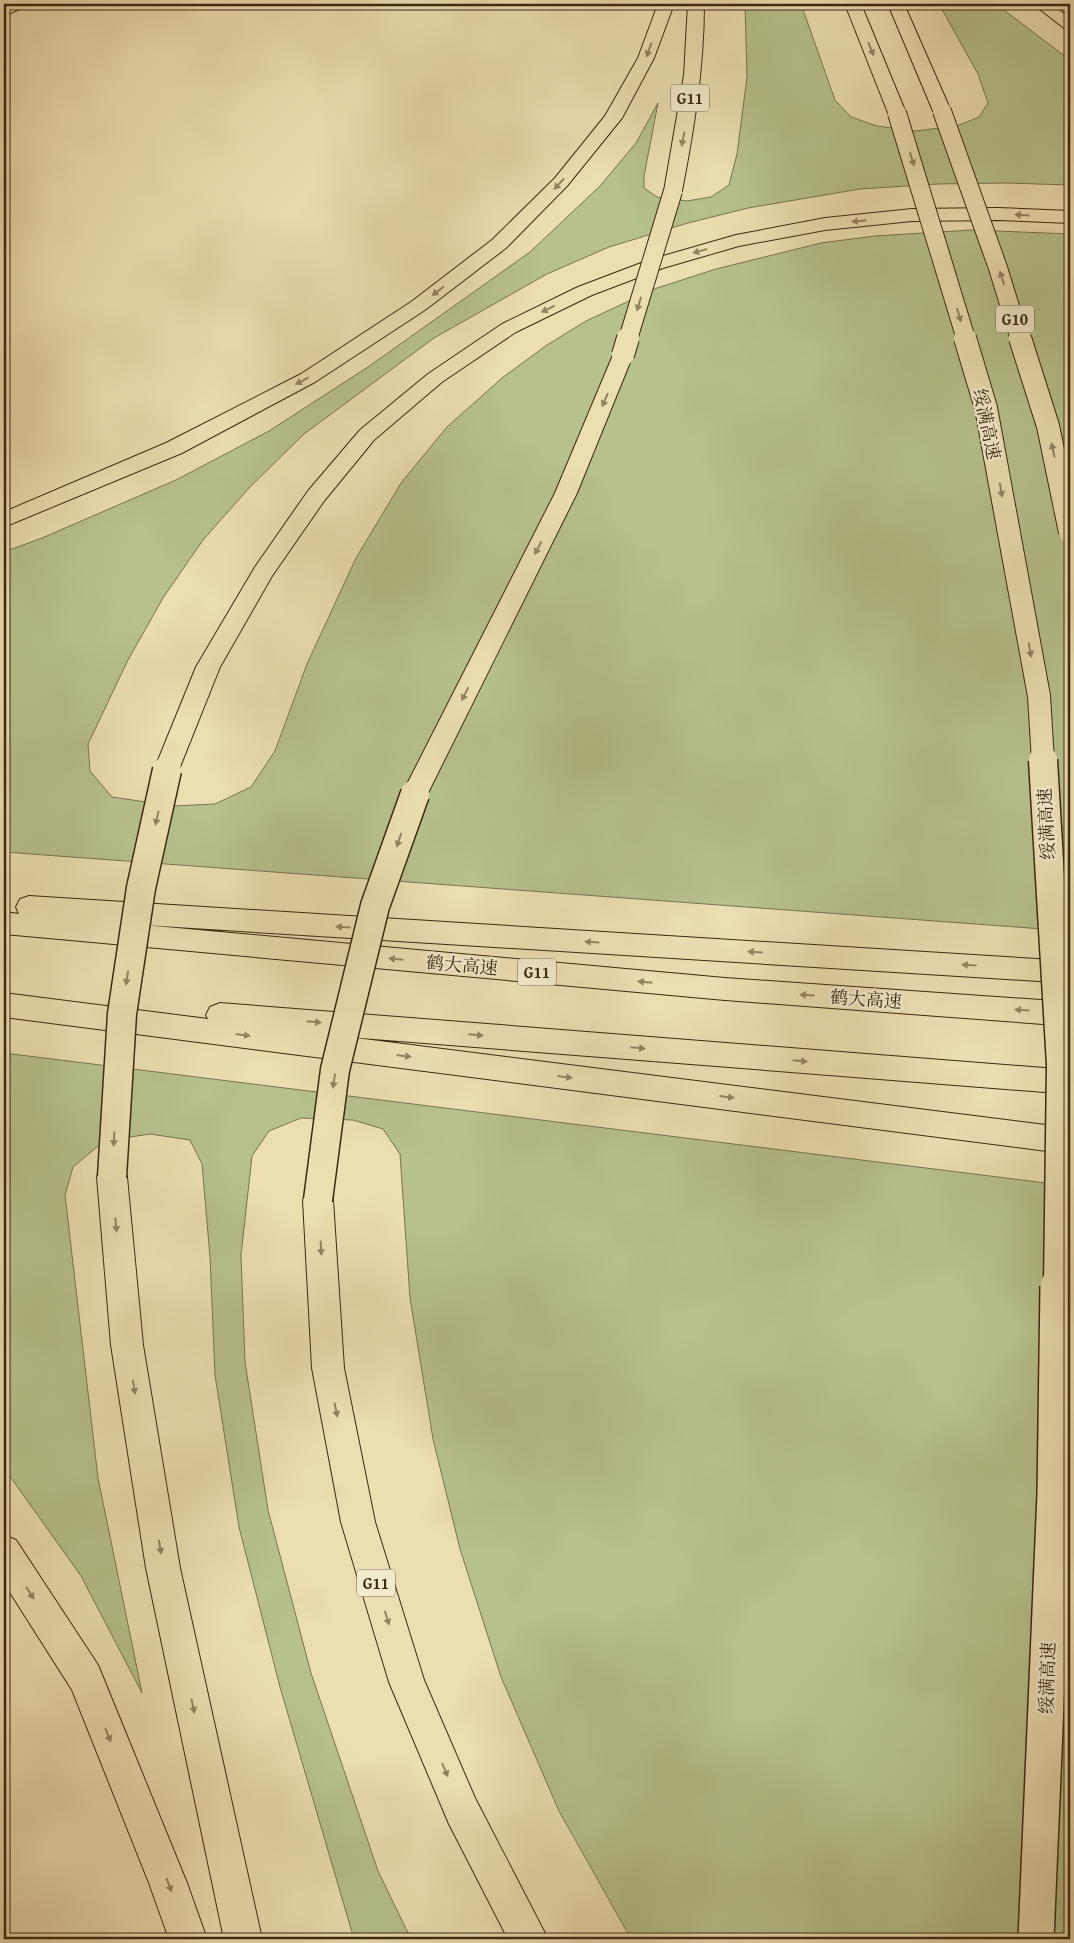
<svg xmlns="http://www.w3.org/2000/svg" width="1074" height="1943" font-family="'Gentium Book Plus','Noto Serif SC',serif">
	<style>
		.green { fill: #b6c18d; stroke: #79744f }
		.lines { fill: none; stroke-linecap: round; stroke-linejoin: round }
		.secondary-casing { stroke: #3c2811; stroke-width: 2 }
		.highway-casing { stroke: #3c2811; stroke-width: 2 }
		.secondary { fill: #f2eacc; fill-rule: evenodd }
		.highway { fill: #ebdeb1; fill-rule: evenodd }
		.highway-bridge-far3-casing { stroke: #3c2811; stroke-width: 20; stroke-linecap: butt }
		.highway-bridge-far2-casing { stroke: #3c2811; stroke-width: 24; stroke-linecap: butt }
		.highway-bridge-far1-casing { stroke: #3c2811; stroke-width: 31; stroke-linecap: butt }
		.highway-bridge-casing { stroke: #3c2811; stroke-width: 38; stroke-linecap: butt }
		.highway-bridge-far3 { stroke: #ebdeb1; stroke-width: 18 }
		.highway-bridge-far2 { stroke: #ebdeb1; stroke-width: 22 }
		.highway-bridge-far1 { stroke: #ebdeb1; stroke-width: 28 }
		.highway-bridge { stroke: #ebdeb1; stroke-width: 35 }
		.oneway { fill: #948361 }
		.labels { text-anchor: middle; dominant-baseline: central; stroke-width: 4.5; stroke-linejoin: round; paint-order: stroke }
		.shield { fill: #f2eacc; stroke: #736249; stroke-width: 1 }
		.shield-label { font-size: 16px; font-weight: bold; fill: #3c2811 }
		.street-label { font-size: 18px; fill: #3c2811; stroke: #f2eacc }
	</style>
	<rect width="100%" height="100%" fill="#ebdeb1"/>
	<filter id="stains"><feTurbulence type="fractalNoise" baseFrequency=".004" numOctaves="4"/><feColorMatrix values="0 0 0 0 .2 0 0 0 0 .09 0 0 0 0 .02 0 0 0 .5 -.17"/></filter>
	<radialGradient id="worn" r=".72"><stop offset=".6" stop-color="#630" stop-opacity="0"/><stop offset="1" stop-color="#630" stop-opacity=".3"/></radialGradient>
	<path class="green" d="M 745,4 L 801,4 L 835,100 L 851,117 L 877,126 L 915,131 L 957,126 L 979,117 L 988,103 L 978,74 L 939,4 L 996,4 L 1070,60 L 1070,185 L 1007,183 L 937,184 L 860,189 L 748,208 L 688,223 L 609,247 L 547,274 L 434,338 L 304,434 L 250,487 L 203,540 L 163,598 L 128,660 L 88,744 L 90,771 L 112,797 L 173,806 L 215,804 L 251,787 L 275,751 L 307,664 L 356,558 L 401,483 L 447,427 L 502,378 L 547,345 L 586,321 L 657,288 L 716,269 L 821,243 L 875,236 L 972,230 L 1070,234 L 1070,931 L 4,852 L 4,552 L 42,538 L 176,480 L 269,431 L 368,367 L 530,252 L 600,186 L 636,143 L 658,103 L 644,176 L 644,188 L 657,197 L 687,201 L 711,197 L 729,185 L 737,154 L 747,77 Z
		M 4,1053 L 1070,1186 L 1070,1939 L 631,1939 L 559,1811 L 501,1677 L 460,1549 L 433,1439 L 410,1298 L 400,1154 L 383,1129 L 353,1120 L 301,1118 L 269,1131 L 252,1156 L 241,1255 L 245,1362 L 268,1510 L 311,1673 L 378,1871 L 411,1939 L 354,1939 L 280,1687 L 239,1527 L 215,1375 L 210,1257 L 202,1164 L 190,1140 L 150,1134 L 104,1141 L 73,1167 L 65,1195 L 98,1478 L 142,1693 L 81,1576 L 4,1468 Z"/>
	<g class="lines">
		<defs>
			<path id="secondary" d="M 6,4 L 26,4 L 24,7 L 4,16 L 4,5 Z"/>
			<path id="highway" d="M 658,4 L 674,4 L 654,58 L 622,118 L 567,186 L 506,248 L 425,310 L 315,382 L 182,453 L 4,527 L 4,512 L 166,443 L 301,374 L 411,302 L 492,240 L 555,178 L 605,116 L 638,58 Z
				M 688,4 L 704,4 C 704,67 694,129 682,191 L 679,195 L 673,196 L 667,195 L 664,191 L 684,75 Z
				M 845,4 L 861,4 L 906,113 L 903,117 L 897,118 L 891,117 L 888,113 Z
				M 888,4 L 904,4 L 951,111 L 948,115 L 942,116 L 936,115 L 933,111 Z
				M 1033,4 L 1051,4 L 1070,18 L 1070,30 L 1064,28 Z
				M 998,208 L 1070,211 L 1070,223 L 998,220 L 912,221 L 825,230 L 739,246 L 663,268 L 592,295 L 516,332 L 442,382 L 374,440 L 324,501 L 272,576 L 220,667 L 176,777 L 167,779 L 158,777 L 154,770 L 196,667 L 255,567 L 308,491 L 360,430 L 428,374 L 502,324 L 578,287 L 649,260 L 736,235 L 825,218 L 912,209 Z
				M 623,349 L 630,351 L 633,355 L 577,493 L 424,801 L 415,804 L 406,801 L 402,794 L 555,493 L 613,355 L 616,351 Z
				M 29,896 L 1070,961 L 1070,983 L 144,925 L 725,978 L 1070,1002 L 1070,1026 L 725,1000 L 4,934 L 4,912 L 19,914 L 16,907 L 20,899 Z
				M 4,993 L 208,1019 L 206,1015 L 210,1007 L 220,1003 L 1070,1070 L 1070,1094 L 348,1037 L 1070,1128 L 1070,1154 L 4,1017 Z
				M 112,1164 L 123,1168 L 127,1177 L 143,1345 L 180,1568 L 262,1939 L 224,1939 L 146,1568 L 111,1345 L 97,1177 L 101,1168 Z
				M 318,1186 L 329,1190 L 333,1200 L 344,1368 L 375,1522 L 424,1680 L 475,1798 L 548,1939 L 508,1939 L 449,1824 L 389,1682 L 341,1522 L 312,1368 L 303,1200 L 307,1190 Z
				M 4,1535 L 16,1540 L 98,1665 L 187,1883 L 207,1939 L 169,1939 L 149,1883 L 72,1690 L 4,1583 Z"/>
		</defs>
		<use href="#secondary" class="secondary-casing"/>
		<use href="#highway" class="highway-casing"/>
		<use href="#secondary" class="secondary"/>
		<use href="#highway" class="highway"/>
		<defs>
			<path id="highway-bridge-far3" d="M 942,111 L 998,268 L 1020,339
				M 897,113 L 966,339
				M 628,339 L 673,191"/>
			<path id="highway-bridge-far2" d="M 965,338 L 986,408 L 1039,696 L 1043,761
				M 1020,338 L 1048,426 L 1070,532
				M 623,355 L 628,338"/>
			<path id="highway-bridge-far1" d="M 1043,760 L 1061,1065 L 1058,1287
				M 112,1177 L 122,1014 L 141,888 L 167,770
				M 318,1200 L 335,1070 L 375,906 L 415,794"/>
			<path id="highway-bridge" d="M 1036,1939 L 1055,1494 L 1058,1286"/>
		</defs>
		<use href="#highway-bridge-far3" class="highway-bridge-far3-casing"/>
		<use href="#highway-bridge-far2" class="highway-bridge-far2-casing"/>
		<use href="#highway-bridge-far1" class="highway-bridge-far1-casing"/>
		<use href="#highway-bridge" class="highway-bridge-casing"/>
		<use href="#highway-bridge-far3" class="highway-bridge-far3"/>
		<use href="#highway-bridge-far2" class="highway-bridge-far2"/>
		<use href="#highway-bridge-far1" class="highway-bridge-far1"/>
		<use href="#highway-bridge" class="highway-bridge"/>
	</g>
	<defs><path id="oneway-solid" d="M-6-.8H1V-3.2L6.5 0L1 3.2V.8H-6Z" transform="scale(1.25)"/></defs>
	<g class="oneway">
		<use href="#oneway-solid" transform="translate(871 49) rotate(68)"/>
		<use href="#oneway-solid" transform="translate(649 50) rotate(110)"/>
		<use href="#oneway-solid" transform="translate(683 139) rotate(101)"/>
		<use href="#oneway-solid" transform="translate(912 159) rotate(73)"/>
		<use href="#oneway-solid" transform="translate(559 184) rotate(133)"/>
		<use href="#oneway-solid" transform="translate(1022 215) rotate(-177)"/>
		<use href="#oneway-solid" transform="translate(859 221) rotate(174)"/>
		<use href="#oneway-solid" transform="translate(700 251) rotate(164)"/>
		<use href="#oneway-solid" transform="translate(1002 278) rotate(-107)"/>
		<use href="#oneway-solid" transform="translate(438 291) rotate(143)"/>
		<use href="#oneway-solid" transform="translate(639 304) rotate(107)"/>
		<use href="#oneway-solid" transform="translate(548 309) rotate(154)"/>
		<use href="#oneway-solid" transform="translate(959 315) rotate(74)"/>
		<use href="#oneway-solid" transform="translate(302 381) rotate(152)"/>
		<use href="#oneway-solid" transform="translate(605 400) rotate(113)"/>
		<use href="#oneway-solid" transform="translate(1053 450) rotate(-102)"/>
		<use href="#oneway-solid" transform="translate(1001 490) rotate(80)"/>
		<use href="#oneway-solid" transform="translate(538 548) rotate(117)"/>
		<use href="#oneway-solid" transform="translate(1030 650) rotate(80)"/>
		<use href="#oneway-solid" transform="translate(465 694) rotate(117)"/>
		<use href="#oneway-solid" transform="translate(157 818) rotate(103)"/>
		<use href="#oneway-solid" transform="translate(399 840) rotate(109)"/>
		<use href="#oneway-solid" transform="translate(343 927) rotate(-176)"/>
		<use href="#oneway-solid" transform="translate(592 942) rotate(-176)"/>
		<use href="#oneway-solid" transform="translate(755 952) rotate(-176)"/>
		<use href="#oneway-solid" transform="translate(396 959) rotate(-175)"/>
		<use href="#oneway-solid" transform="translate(969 965) rotate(-176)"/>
		<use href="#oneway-solid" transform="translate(127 978) rotate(99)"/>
		<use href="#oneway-solid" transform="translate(645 982) rotate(-175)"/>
		<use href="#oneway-solid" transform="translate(807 995) rotate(-176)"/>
		<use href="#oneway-solid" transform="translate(1022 1010) rotate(-176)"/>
		<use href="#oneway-solid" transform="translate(314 1022) rotate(5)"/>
		<use href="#oneway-solid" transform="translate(243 1035) rotate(7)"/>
		<use href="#oneway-solid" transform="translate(476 1035) rotate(5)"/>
		<use href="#oneway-solid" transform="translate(638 1048) rotate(5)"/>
		<use href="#oneway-solid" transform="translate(404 1056) rotate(7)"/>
		<use href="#oneway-solid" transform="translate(800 1061) rotate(5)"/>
		<use href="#oneway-solid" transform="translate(565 1077) rotate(7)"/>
		<use href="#oneway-solid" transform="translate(334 1081) rotate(98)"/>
		<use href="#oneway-solid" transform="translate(727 1097) rotate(7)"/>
		<use href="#oneway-solid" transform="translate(114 1139) rotate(93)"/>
		<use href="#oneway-solid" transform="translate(116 1225) rotate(85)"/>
		<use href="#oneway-solid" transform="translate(321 1248) rotate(87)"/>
		<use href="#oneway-solid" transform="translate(134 1387) rotate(81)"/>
		<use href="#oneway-solid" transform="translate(336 1410) rotate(79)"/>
		<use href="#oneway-solid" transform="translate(160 1547) rotate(81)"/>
		<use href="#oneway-solid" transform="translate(30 1593) rotate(57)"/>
		<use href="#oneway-solid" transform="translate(387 1618) rotate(73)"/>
		<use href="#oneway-solid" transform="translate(193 1706) rotate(78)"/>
		<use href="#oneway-solid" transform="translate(108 1735) rotate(68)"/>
		<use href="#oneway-solid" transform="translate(445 1770) rotate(67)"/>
		<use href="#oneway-solid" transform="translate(169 1885) rotate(70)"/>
	</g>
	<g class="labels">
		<g class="shield">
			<rect x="671" y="84.5" width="38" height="27" rx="4"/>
			<rect x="996" y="305.5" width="38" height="27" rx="4"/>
			<rect x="518" y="958.5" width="38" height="27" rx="4"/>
			<rect x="357" y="1569.5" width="38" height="27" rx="4"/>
		</g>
		<g class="shield-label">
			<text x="690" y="98">G11</text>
			<text x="1015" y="319">G10</text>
			<text x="537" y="972">G11</text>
			<text x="376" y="1583">G11</text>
		</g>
		<g class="street-label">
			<text transform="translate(987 424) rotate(78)">绥满高速</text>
			<text transform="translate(1046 824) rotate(-93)">绥满高速</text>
			<text transform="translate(462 965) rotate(5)">鹤大高速</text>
			<text transform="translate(866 999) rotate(4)">鹤大高速</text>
			<text transform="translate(1047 1678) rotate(-88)">绥满高速</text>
		</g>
	</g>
	<rect width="1074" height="1943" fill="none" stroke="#ebdeb1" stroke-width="20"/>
	<rect x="5" y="5" width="1064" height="1933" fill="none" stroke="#3c2811" stroke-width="2.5"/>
	<rect x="10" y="10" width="1054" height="1923" fill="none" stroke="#3c2811"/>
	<rect width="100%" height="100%" filter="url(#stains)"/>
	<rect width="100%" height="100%" fill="url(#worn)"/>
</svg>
